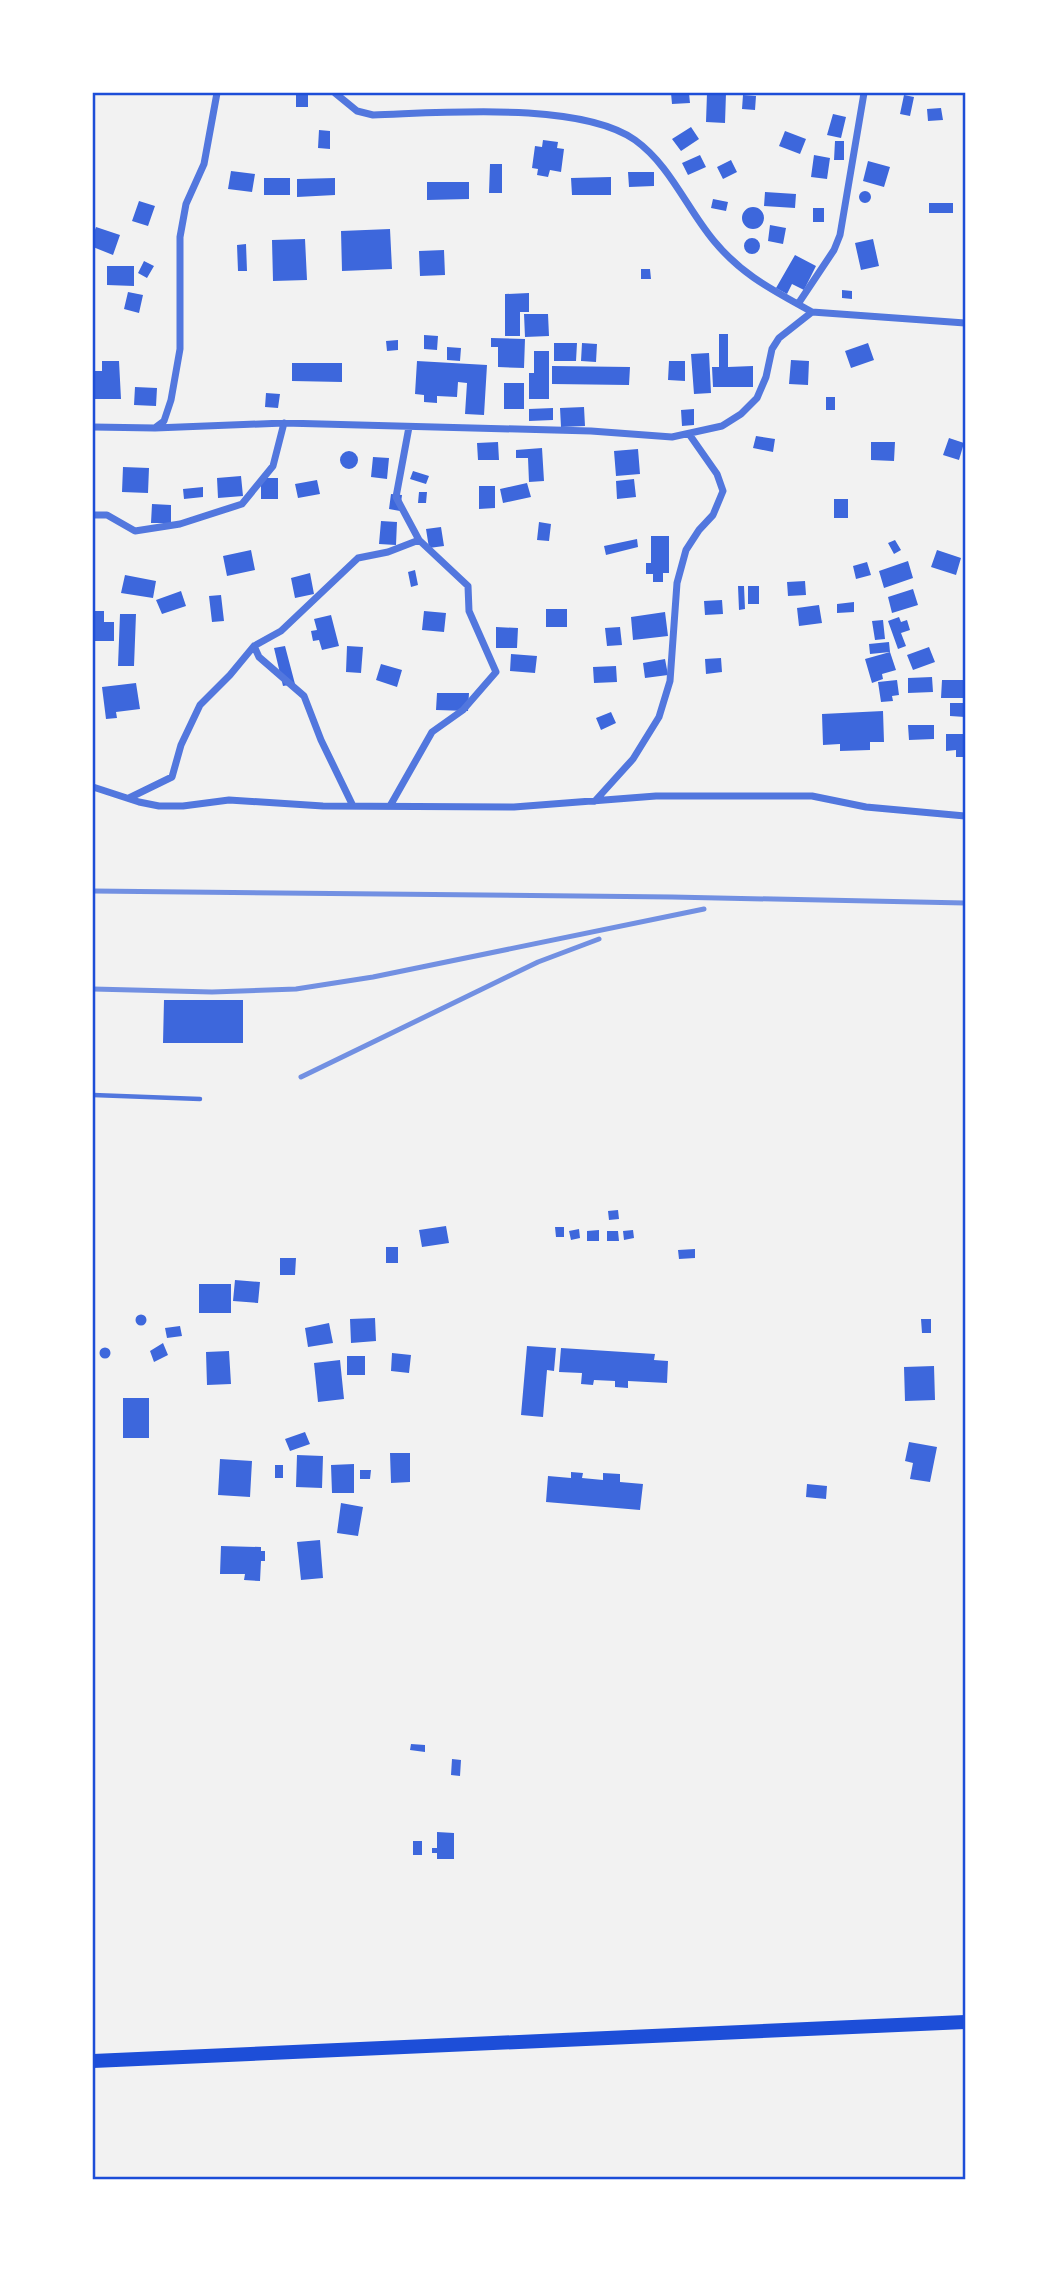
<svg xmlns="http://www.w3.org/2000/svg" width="1058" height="2272" font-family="'Archivo Narrow',sans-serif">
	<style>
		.building { fill: #3d67dc }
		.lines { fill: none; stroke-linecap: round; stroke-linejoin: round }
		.service { stroke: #5277de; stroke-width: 4.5 }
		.minor { stroke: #5277de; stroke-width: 7 }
		.trunk { stroke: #1d4ed8; stroke-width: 14 }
		.rail { stroke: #7290e2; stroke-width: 5 }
		.neatline { fill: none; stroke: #1d4ed8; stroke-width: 2.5 }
	</style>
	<rect width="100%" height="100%" fill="#f2f2f2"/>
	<path class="building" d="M 296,93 L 308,93 L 308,107 L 296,107 Z
		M 671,93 L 689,93 L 690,103 L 672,104 Z
		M 707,93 L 726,93 L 725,123 L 706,122 Z
		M 743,95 L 756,96 L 755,110 L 742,109 Z
		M 904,95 L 914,97 L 910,116 L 900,114 Z
		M 941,108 L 943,120 L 928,121 L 927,109 Z
		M 833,114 L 846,117 L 841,138 L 827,135 Z
		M 691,127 L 699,139 L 681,151 L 672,139 Z
		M 319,130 L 330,131 L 330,149 L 318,148 Z
		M 785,131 L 806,139 L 800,154 L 779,146 Z
		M 543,140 L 558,142 L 557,148 L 564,149 L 561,172 L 550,170 L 548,177 L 537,175 L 538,169 L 532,168 L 535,146 L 542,147 Z
		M 835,141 L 844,141 L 844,160 L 834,160 Z
		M 700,155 L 706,167 L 688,175 L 682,163 Z
		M 814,155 L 830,158 L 827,179 L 811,177 Z
		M 731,160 L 737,172 L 723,179 L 717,167 Z
		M 868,161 L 890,167 L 884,187 L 863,181 Z
		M 490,164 L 502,164 L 502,193 L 489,193 Z
		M 231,171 L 255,174 L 252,192 L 228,189 Z
		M 628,172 L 654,172 L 654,186 L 629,187 Z
		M 611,177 L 611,195 L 572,195 L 571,178 Z
		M 264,178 L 290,178 L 290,195 L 264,195 Z
		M 335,178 L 335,195 L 297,197 L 297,179 Z
		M 427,182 L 469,182 L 469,199 L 427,200 Z
		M859 197a6 6 0 1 1 12 0a6 6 0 1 1-12 0Z
		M 765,192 L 796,194 L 795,208 L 764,206 Z
		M 713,199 L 728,202 L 726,211 L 711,208 Z
		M 139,201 L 155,206 L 148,226 L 132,221 Z
		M 929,203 L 953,203 L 953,213 L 929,213 Z
		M742 218a11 11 0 1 1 22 0a11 11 0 1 1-22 0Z
		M 813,208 L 824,208 L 824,222 L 813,222 Z
		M 770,225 L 786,228 L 783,244 L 768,241 Z
		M 96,227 L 120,235 L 113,255 L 93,247 L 93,235 Z
		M 390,229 L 392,269 L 342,271 L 341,231 Z
		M744 246a8 8 0 1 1 16 0a8 8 0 1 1-16 0Z
		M 305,239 L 307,280 L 273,281 L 272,240 Z
		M 873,239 L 879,266 L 861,270 L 855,243 Z
		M 246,244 L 247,271 L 238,271 L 237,245 Z
		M 444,250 L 445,275 L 420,276 L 419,251 Z
		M 795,255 L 816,266 L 804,290 L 792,284 L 787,294 L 776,288 Z
		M 144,261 L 154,266 L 147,278 L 138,273 Z
		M 107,266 L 134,266 L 134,286 L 107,285 Z
		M 641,269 L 650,269 L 651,279 L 641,279 Z
		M 842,290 L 852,291 L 852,299 L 842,298 Z
		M 128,292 L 143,295 L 139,313 L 124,309 Z
		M 529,293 L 529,312 L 520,312 L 520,336 L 505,336 L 505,294 Z
		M 524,314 L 548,314 L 549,336 L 525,337 Z
		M 719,334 L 728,334 L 728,367 L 753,366 L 753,387 L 713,387 L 712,367 L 719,367 Z
		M 424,335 L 438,336 L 437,350 L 424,349 Z
		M 491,338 L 525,339 L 524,368 L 498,367 L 498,347 L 491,347 Z
		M 398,340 L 398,350 L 387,351 L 386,341 Z
		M 554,343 L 577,343 L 576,361 L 554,361 Z
		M 582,343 L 597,344 L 596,362 L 581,361 Z
		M 868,343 L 874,360 L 851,368 L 845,351 Z
		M 447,347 L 461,348 L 460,361 L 447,360 Z
		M 534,351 L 549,351 L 549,399 L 529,399 L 529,373 L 534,373 Z
		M 709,353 L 711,393 L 694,394 L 691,354 Z
		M 791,360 L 809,361 L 808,385 L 789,384 Z
		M 102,361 L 119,361 L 121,399 L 93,399 L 93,371 L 102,371 Z
		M 417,361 L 487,365 L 484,415 L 465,414 L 467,383 L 458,382 L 457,397 L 437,396 L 437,403 L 424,402 L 424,395 L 415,394 Z
		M 669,361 L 685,361 L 685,381 L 668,380 Z
		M 292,363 L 342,363 L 342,382 L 292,381 Z
		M 552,366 L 630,367 L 629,385 L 552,384 Z
		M 504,383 L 524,383 L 524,409 L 504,409 Z
		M 135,387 L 157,388 L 156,406 L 134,405 Z
		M 266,393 L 280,394 L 278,408 L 265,407 Z
		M 826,397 L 835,397 L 835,410 L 826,410 Z
		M 584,407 L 585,426 L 561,427 L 560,408 Z
		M 553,408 L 553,420 L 529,421 L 529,409 Z
		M 694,409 L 694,425 L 682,426 L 681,410 Z
		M 756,436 L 775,439 L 773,452 L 753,448 Z
		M 949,438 L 964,443 L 959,460 L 943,455 Z
		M 498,442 L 499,460 L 478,460 L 477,443 Z
		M 871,442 L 895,442 L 894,461 L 871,460 Z
		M 542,448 L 544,481 L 529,482 L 528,458 L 516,458 L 516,450 Z
		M 638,449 L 640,474 L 616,476 L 614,451 Z
		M340 460a9 9 0 1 1 18 0a9 9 0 1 1-18 0Z
		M 373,457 L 389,458 L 387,479 L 371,477 Z
		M 123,467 L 149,468 L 148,493 L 122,492 Z
		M 413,471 L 429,476 L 426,484 L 410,479 Z
		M 241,476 L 243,496 L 218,498 L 217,478 Z
		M 261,478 L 278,478 L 278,499 L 261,499 Z
		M 634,479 L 636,497 L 617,499 L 616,481 Z
		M 317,480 L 320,494 L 298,498 L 295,484 Z
		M 527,483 L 531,497 L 503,503 L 500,489 Z
		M 479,486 L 495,486 L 495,508 L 479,509 Z
		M 203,487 L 203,497 L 184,499 L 183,489 Z
		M 419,492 L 427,492 L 426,503 L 418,503 Z
		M 391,494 L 402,495 L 400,511 L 389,509 Z
		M 834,499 L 848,499 L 848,518 L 834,518 Z
		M 152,504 L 171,505 L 171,523 L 151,523 Z
		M 381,521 L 397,522 L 396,545 L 379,544 Z
		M 539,522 L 551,524 L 549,541 L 537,540 Z
		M 441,527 L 444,546 L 429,548 L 426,529 Z
		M 651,536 L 669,536 L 669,573 L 663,573 L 663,582 L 653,582 L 653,574 L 646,574 L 646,563 L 651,563 Z
		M 637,539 L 638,547 L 606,555 L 604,546 Z
		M 895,540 L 901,550 L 894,554 L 888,543 Z
		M 251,550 L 255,570 L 227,576 L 223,556 Z
		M 937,550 L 961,558 L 956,575 L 931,567 Z
		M 908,561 L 913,578 L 884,588 L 879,571 Z
		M 867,562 L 871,575 L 856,579 L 853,566 Z
		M 415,570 L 418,585 L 411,587 L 408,572 Z
		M 310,573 L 314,594 L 295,598 L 291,578 Z
		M 125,575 L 156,581 L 153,598 L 121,593 Z
		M 805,581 L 806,595 L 788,596 L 787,582 Z
		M 738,586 L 744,586 L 745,609 L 739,610 Z
		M 748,586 L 759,586 L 759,604 L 748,604 Z
		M 913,589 L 918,605 L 892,613 L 888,597 Z
		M 181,591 L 186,606 L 162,614 L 156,600 Z
		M 221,595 L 224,621 L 212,622 L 209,596 Z
		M 722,600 L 723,614 L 705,615 L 704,601 Z
		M 854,602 L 854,612 L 837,613 L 837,604 Z
		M 819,605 L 822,623 L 799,626 L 797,608 Z
		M 546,609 L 567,609 L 567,627 L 546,627 Z
		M 93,611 L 104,611 L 104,622 L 114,622 L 114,641 L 93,641 Z
		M 424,611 L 446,613 L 444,632 L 422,630 Z
		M 665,612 L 668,636 L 633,640 L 631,617 Z
		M 120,614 L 136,614 L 134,666 L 118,666 Z
		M 331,615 L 339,646 L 322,650 L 319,640 L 313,641 L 311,631 L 317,630 L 314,619 Z
		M 899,617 L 901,622 L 907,620 L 910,630 L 901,633 L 906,646 L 898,649 L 888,621 Z
		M 883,620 L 885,639 L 875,640 L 872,621 Z
		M 496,627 L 518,628 L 517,648 L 496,648 Z
		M 620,627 L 622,645 L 607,646 L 605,628 Z
		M 889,642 L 890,652 L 870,654 L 869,644 Z
		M 285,646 L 295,684 L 283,686 L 274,648 Z
		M 347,646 L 363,647 L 361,673 L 346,672 Z
		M 929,647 L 935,662 L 913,670 L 907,655 Z
		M 890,652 L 896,670 L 882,674 L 883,679 L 872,683 L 865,659 Z
		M 511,654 L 537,656 L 535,673 L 510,671 Z
		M 721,658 L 722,672 L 706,674 L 705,659 Z
		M 665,659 L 668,675 L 645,678 L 643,663 Z
		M 381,664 L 402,670 L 397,687 L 376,680 Z
		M 616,666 L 617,682 L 594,683 L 593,667 Z
		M 932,677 L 933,692 L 908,693 L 908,678 Z
		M 897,680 L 899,695 L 892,696 L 893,701 L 881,702 L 878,682 Z
		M 942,680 L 965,680 L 965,698 L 941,698 Z
		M 136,683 L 140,709 L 116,712 L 117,718 L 106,719 L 102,687 Z
		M 437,693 L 469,693 L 468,711 L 436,710 Z
		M 950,703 L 965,703 L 965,717 L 950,716 Z
		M 883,711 L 884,742 L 870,742 L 870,750 L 840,751 L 840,744 L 823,745 L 822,714 Z
		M 611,712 L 616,723 L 601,730 L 596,718 Z
		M 908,725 L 934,725 L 934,739 L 909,740 Z
		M 946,734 L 965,734 L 965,757 L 956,757 L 956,750 L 946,751 Z
		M 164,1000 L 243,1000 L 243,1043 L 163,1043 Z
		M 618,1210 L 619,1219 L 609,1220 L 608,1211 Z
		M 446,1226 L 449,1243 L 422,1247 L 419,1230 Z
		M 555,1227 L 564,1227 L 564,1237 L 556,1237 Z
		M 579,1229 L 580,1238 L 571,1240 L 569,1231 Z
		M 599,1230 L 599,1241 L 587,1241 L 587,1231 Z
		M 633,1230 L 634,1238 L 624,1240 L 623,1231 Z
		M 607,1231 L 618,1231 L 619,1241 L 607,1241 Z
		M 386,1247 L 398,1247 L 398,1263 L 386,1263 Z
		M 695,1249 L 695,1258 L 679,1259 L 678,1250 Z
		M 280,1258 L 296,1258 L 295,1275 L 280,1275 Z
		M 235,1280 L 260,1282 L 258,1303 L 233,1301 Z
		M 199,1284 L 231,1284 L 231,1313 L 199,1313 Z
		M135.5 1320a5.5 5.5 0 1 1 11 0a5.5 5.5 0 1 1-11 0Z
		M 375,1318 L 376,1341 L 351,1343 L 350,1319 Z
		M 921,1319 L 931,1319 L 931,1333 L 922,1333 Z
		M 329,1323 L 333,1343 L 308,1347 L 305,1328 Z
		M 180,1326 L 182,1336 L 167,1338 L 165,1328 Z
		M 163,1343 L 168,1355 L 154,1362 L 150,1351 Z
		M 527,1346 L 556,1348 L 554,1371 L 547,1370 L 543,1417 L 521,1415 Z
		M99.5 1353a5.5 5.5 0 1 1 11 0a5.5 5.5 0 1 1-11 0Z
		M 561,1348 L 655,1354 L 654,1360 L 668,1361 L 667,1383 L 628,1381 L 628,1388 L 615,1387 L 615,1381 L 594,1380 L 593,1385 L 581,1384 L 582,1373 L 559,1372 Z
		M 229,1351 L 231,1384 L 207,1385 L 206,1352 Z
		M 392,1353 L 411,1355 L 409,1373 L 391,1371 Z
		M 347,1356 L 365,1356 L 365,1375 L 347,1375 Z
		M 340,1360 L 344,1399 L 318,1402 L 314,1363 Z
		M 934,1366 L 935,1400 L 905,1401 L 904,1367 Z
		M 123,1398 L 149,1398 L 149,1438 L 123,1438 Z
		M 305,1432 L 310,1444 L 290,1451 L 285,1439 Z
		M 909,1442 L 937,1447 L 930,1482 L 910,1479 L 913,1463 L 905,1461 Z
		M 390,1453 L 410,1453 L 410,1482 L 391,1483 Z
		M 297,1455 L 323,1456 L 322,1488 L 296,1487 Z
		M 220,1459 L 252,1461 L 250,1497 L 218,1495 Z
		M 354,1464 L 354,1493 L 332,1493 L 331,1465 Z
		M 275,1465 L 283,1465 L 283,1478 L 275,1478 Z
		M 360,1470 L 371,1470 L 370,1479 L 360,1479 Z
		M 571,1472 L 583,1473 L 582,1478 L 603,1480 L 603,1473 L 620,1474 L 620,1482 L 643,1484 L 640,1510 L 546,1502 L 548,1476 L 571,1478 Z
		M 807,1484 L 827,1486 L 826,1499 L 806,1497 Z
		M 341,1503 L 363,1507 L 358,1536 L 337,1533 Z
		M 320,1540 L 323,1578 L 301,1580 L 297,1542 Z
		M 221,1546 L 261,1547 L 261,1551 L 265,1551 L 265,1561 L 261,1561 L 260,1581 L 244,1580 L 245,1574 L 220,1574 Z
		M 411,1744 L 425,1745 L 425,1752 L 410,1750 Z
		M 452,1759 L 461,1760 L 460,1776 L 451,1775 Z
		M 437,1832 L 454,1833 L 454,1859 L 437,1859 L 437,1853 L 432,1853 L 432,1848 L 437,1848 Z
		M 413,1841 L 422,1841 L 422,1855 L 413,1855 Z"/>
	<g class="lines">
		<path class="service" d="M 93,1095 L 200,1099"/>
		<path class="minor" d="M 335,93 L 357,111 L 373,115 C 442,113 579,101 635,140 C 670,165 687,209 714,241 C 743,276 773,290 812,312
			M 798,304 L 834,250 L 840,235 L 864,93
			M 93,427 L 155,428 L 284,423 L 591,431 L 672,437 L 722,426 L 741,414 L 757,398 L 766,377 L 772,349 L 779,338 L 812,312 L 965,323
			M 156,427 L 164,421 L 171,400 L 180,349 L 180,237 L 186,204 L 204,164 L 217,93
			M 93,515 L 107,515 L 135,531 L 180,524 L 242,504 L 273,466 L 284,423
			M 93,787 L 139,802 L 159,806 L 183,806 L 229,800 L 323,806 L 514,807 L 656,796 L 812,796 L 866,807 L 965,816
			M 129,798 L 172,777 L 181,745 L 200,705 L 230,675 L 254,646
			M 595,801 L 633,759 L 659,717 L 670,681 L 677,583 L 686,550 L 699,530 L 713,515 L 723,491 L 717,474 L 689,434
			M 353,806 L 321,740 L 304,696 L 259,657 L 254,646 L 281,631 L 358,558 L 388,552 L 419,540
			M 390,806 L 432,732 L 463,710 L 496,672 L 469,611 L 468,586 L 419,540 L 396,497 L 409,427"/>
		<path class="trunk" d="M 93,2061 L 965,2022"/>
		<path class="rail" d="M 93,891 L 672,897 L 965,903
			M 93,989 L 212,992 L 296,989 L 373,977 L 704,909
			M 301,1077 L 538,962 L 599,939"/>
	</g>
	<rect width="1058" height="2272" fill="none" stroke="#ffffff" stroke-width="189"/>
	<rect x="94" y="94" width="870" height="2084" class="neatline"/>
</svg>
